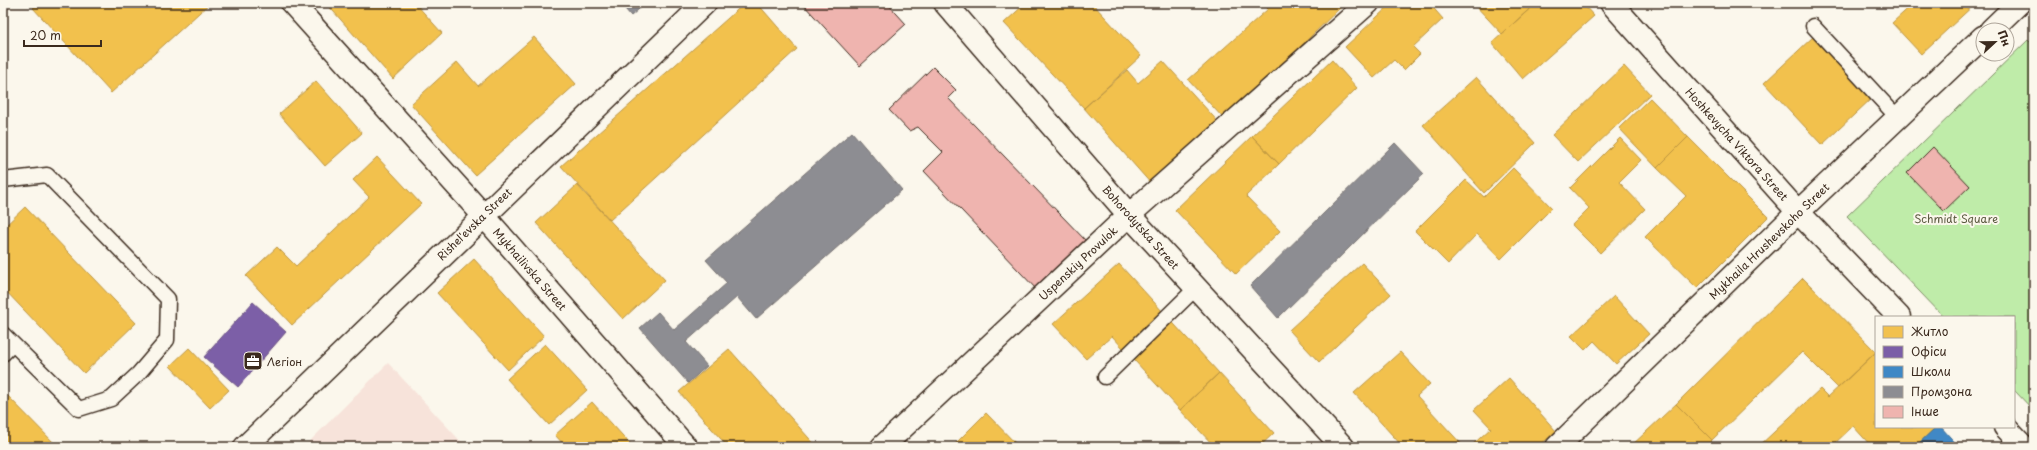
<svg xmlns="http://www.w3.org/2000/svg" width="2037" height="450" font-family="'Playpen Sans',sans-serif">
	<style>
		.built { fill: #f7e3da }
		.green { fill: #bfeca9; stroke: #7d8b64 }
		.homes { fill: #f2c14e; stroke: #bb9440 }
		.offices { fill: #7b5ea7; stroke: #684e7e }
		.schools { fill: #3f88c5; stroke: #3e6c93 }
		.industry { fill: #8d8d92; stroke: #746f6f }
		.building { fill: #efb4af; stroke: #3b2a1e }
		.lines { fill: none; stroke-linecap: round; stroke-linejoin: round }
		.service-casing { stroke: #3b2a1e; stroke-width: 17 }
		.minor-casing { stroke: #3b2a1e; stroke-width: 25 }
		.tertiary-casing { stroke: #3b2a1e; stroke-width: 25 }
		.service { stroke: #fbf7ec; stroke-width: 14 }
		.minor { stroke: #fbf7ec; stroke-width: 22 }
		.tertiary { stroke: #fbf7ec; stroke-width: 22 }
		.labels { text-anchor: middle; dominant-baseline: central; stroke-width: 4; stroke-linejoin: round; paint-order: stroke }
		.street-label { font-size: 11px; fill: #3b2a1e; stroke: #fbf7ec }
		.park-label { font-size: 11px; fill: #5c5a41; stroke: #fbf7ec }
		.poi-label { font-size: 11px; fill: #3b2a1e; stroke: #fbf7ec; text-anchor: start }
	</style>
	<rect width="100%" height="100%" fill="#fbf7ec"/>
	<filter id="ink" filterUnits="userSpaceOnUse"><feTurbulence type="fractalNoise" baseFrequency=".025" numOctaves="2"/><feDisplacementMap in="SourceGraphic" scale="8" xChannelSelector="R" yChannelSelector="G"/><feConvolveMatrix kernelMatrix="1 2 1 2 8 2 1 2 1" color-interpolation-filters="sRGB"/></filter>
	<g filter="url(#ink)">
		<path class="built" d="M 388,363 L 466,447 L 304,447 Z"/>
		<path class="green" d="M 2028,40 L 2034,46 L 2034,411 L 2014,390 L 2014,317 L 1944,317 L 1847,216 Z"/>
		<path class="homes" d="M 39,3 L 210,3 L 111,93 L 33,8 Z
			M 326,3 L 415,3 L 442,33 L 393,79 Z
			M 745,3 L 757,3 L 797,49 L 610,220 L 561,166 Z
			M 1026,3 L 1092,3 L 1141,56 L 1084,108 L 1004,23 Z
			M 1263,3 L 1345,3 L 1225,120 L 1188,80 L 1268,9 Z
			M 1392,3 L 1429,3 L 1443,19 L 1413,47 L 1420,54 L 1404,70 L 1394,60 L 1374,78 L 1345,47 Z
			M 1473,3 L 1536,3 L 1502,34 Z
			M 1536,3 L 1582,3 L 1594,16 L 1523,79 L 1492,43 Z
			M 1914,3 L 1976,3 L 1921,54 L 1892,23 Z
			M 1814,36 L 1872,98 L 1822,145 L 1764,83 Z
			M 534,37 L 576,84 L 475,175 L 411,104 L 457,62 L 478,86 Z
			M 1332,60 L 1357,88 L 1279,164 L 1252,136 Z
			M 1163,61 L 1221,125 L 1153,186 L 1084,108 L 1127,70 L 1138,83 Z
			M 1624,66 L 1650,94 L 1578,162 L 1552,135 Z
			M 1476,77 L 1535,143 L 1484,193 L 1423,125 Z
			M 316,81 L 362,133 L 325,166 L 279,114 Z
			M 1650,98 L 1688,137 L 1657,168 L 1619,128 Z
			M 1252,136 L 1279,164 L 1246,196 L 1280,231 L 1236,274 L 1175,210 Z
			M 1688,137 L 1768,217 L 1697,288 L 1645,237 L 1686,196 L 1657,168 Z
			M 1620,138 L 1641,160 L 1619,182 L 1645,209 L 1600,253 L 1572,225 L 1589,208 L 1570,188 Z
			M 377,157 L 421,204 L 292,325 L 246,276 L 277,247 L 296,266 L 369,197 L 353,180 Z
			M 1513,168 L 1552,208 L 1501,259 L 1477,234 L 1448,264 L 1415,231 L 1466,180 L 1484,197 Z
			M 577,185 L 665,280 L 623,319 L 536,223 Z
			M 25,207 L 136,323 L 84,373 L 3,288 L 3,228 Z
			M 474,259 L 544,336 L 508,370 L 437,293 Z
			M 1362,263 L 1391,294 L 1319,362 L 1289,330 Z
			M 1119,264 L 1219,373 L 1180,410 L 1112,336 L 1086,359 L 1053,324 Z
			M 1803,278 L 1876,352 L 1838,388 L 1802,352 L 1712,440 L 1676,404 Z
			M 1614,296 L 1649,334 L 1616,364 L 1594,341 L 1585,350 L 1571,336 Z
			M 545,344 L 587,390 L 549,425 L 507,379 Z
			M 189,348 L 229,390 L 210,408 L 170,366 Z
			M 729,349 L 817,447 L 728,447 L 679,392 Z
			M 1400,352 L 1430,384 L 1417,396 L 1464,447 L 1403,447 L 1354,393 Z
			M 1876,352 L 1876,427 L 1936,427 L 1915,447 L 1872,447 L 1853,426 L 1831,447 L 1758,447 L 1820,389 L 1828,397 Z
			M 1219,373 L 1274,433 L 1259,447 L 1215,447 L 1180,410 Z
			M 1509,378 L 1556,431 L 1538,447 L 1470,447 L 1491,428 L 1474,410 Z
			M 3,391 L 58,447 L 3,447 Z
			M 592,402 L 633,447 L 566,447 L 555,435 Z
			M 1676,404 L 1712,440 L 1705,447 L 1630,447 Z
			M 986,413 L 1019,447 L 952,447 Z"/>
		<path class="offices" d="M 253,302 L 286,332 L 238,387 L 204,357 Z"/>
		<path class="schools" d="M 1936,427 L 1941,427 L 1959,447 L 1915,447 Z"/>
		<path class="industry" d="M 620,3 L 646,3 L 631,16 Z
			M 852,132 L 902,190 L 756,319 L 737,297 L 686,342 L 707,366 L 688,383 L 640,328 L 658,312 L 674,330 L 727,283 L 706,260 Z
			M 1395,143 L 1424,174 L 1278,318 L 1250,286 Z"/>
		<path class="building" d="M 802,3 L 887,3 L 906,24 L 860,66 Z
			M 933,67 L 956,90 L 948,98 L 1088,243 L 1038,291 L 924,171 L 943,152 L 918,127 L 909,131 L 889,110 Z
			M 1933,147 L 1970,186 L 1944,211 L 1907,173 Z"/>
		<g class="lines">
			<defs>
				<path id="service" d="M 1813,26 L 1898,118
					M 3,180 L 47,175 L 168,299 L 167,340 L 138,374 L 111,399 L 79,409 L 3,334
					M 3,354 L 13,344
					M 1105,377 L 1196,288"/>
				<path id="minor" d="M 292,3 L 483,215 L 686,447
					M 1611,3 L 1798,212 L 1899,317
					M 1991,30 L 2019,3
					M 2005,427 L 2024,447
					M 245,447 L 705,3
					M 882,447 L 1129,215 L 1368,3
					M 1557,447 L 1798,212 L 1983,37"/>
				<path id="tertiary" d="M 945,3 L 1129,215 L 1343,447"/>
			</defs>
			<use href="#service" class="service-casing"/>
			<use href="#minor" class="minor-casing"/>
			<use href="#tertiary" class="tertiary-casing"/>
			<use href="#service" class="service"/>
			<use href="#minor" class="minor"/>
			<use href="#tertiary" class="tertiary"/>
		</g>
	</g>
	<defs>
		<symbol id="office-square" viewBox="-11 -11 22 22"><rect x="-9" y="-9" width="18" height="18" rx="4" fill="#3b2a1e" stroke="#fbf7ec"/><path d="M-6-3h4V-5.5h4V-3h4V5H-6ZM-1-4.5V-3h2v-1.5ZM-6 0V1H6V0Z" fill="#fff"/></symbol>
	</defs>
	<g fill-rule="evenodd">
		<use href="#office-square" x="242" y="350" width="22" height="22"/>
	</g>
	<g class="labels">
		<g class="street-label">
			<text transform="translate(1737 144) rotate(48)">Hoshkevycha Viktora Street</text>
			<text transform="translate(474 224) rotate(-44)">Rishel'evska Street</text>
			<text transform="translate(1141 227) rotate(48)">Bohorodytska Street</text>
			<text transform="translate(1769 241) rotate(-44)">Mykhaila Hrushevskoho Street</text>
			<text transform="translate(1078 263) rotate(-43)">Uspenskiy Provulok</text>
			<text transform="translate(530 269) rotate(49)">Mykhailivska Street</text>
		</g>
		<g class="park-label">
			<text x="1956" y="218">Schmidt Square</text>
		</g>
		<g class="poi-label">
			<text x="267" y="361">Легіон</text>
		</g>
	</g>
	<rect width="2037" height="450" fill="none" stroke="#fbf7ec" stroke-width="16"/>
	<rect x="8" y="8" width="2021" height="434" fill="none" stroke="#3b2a1e" stroke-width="1.5" filter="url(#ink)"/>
	<rect x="1875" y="316" width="140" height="112" fill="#fbf7ec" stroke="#aea59a"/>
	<rect x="1883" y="326" width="20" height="12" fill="#f2c14e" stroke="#aea59a"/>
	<text x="1911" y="336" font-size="12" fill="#3b2a1e">Житло</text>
	<rect x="1883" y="346" width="20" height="12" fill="#7b5ea7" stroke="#aea59a"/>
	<text x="1911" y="356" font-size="12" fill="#3b2a1e">Офіси</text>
	<rect x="1883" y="366" width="20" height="12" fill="#3f88c5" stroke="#aea59a"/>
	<text x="1911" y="376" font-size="12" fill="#3b2a1e">Школи</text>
	<rect x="1883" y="386" width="20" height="12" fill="#8d8d92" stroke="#aea59a"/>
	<text x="1911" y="396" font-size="12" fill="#3b2a1e">Промзона</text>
	<rect x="1883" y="406" width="20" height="12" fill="#efb4af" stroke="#aea59a"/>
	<text x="1911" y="416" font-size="12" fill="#3b2a1e">Інше</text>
	<g transform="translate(1995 42) rotate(68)"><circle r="19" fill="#fbf7ec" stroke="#aea59a"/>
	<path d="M0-3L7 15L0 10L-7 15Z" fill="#3b2a1e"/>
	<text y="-6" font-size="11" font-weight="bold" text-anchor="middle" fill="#3b2a1e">Пн</text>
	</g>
	<path d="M24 40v6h77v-6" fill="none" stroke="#3b2a1e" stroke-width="2"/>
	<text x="30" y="40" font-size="12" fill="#3b2a1e" stroke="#fbf7ec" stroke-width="3" paint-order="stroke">20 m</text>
</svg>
